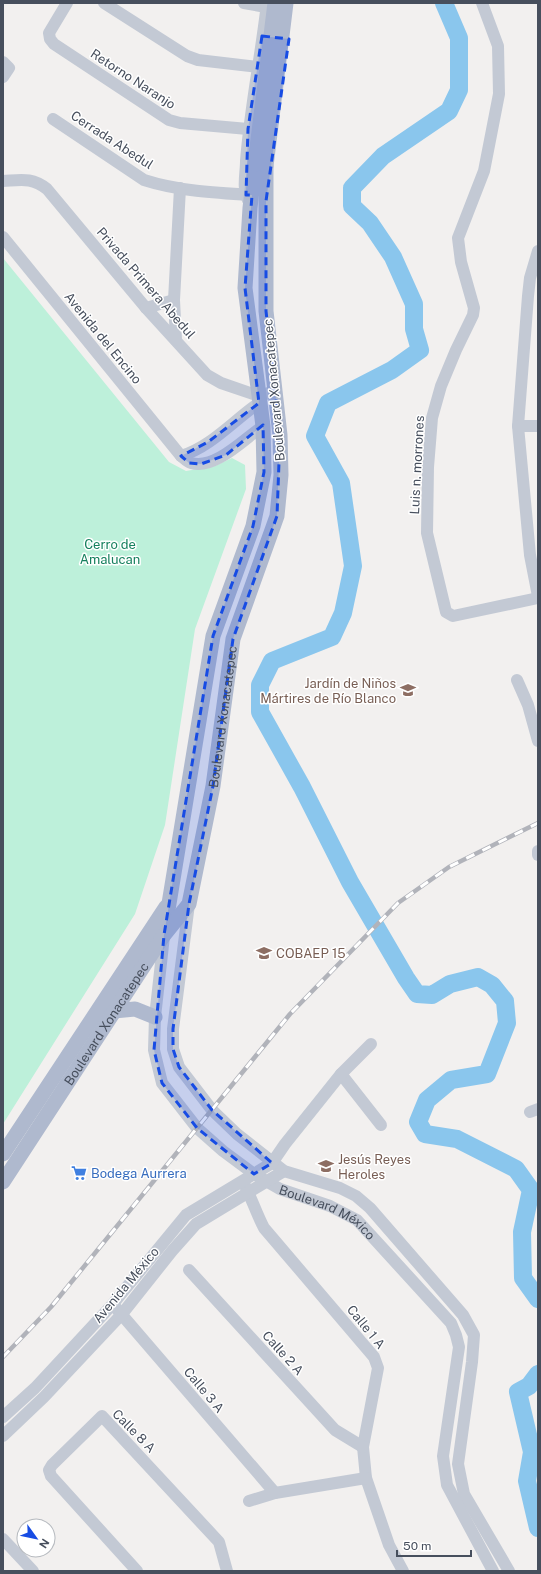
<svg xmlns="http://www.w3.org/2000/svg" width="541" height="1574" font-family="'Public Sans',sans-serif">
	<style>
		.green { fill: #bdf0da }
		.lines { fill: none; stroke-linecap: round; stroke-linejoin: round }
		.river { stroke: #8ac6ed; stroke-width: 18 }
		.minor { stroke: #c3c9d4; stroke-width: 12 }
		.major { stroke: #afb9ce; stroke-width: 15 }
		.rail-casing { stroke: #b1b3ba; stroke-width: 4.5 }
		.rail { stroke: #fff; stroke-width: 3; stroke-dasharray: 9; stroke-linecap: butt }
		.major-bridge { stroke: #afb9ce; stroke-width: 15 }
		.marked { fill: #174ce4; fill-opacity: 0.2; stroke: #174ce4; stroke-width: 3; stroke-dasharray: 8 5; stroke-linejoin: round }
		.labels { text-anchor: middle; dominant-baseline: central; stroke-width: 3; stroke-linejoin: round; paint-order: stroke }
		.street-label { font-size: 13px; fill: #474f5d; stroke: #fff }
		.park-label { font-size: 13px; fill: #16805e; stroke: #fff }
		.education-label { font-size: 13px; fill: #785e54; stroke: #fff; text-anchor: start }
		.shop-label { font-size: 13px; fill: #366cbe; stroke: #fff; text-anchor: start }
	</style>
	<rect width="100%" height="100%" fill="#f2f0ef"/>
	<path class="green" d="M 3,258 L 169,462 L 186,471 L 215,466 L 232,458 L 245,465 L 246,489 L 195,629 L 165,825 L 135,914 L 3,1124 Z"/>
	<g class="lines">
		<path class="river" d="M 444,3 L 459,38 L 459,90 L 449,111 L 383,156 L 352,188 L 352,206 L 370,223 L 393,257 L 414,304 L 414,329 L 420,350 L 392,370 L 328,403 L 315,436 L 341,483 L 353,566 L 343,613 L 332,637 L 272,661 L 260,685 L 260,712 L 302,787 L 350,882 L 406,978 L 417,994 L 432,995 L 450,984 L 478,977 L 492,985 L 505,1001 L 507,1023 L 487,1074 L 451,1080 L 427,1100 L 418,1122 L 425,1134 L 457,1139 L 516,1169 L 531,1190 L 522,1232 L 523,1278 L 538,1299
			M 538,1374 L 529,1386 L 518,1392 L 532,1452 L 527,1481 L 538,1528"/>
		<g class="minor">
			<path d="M 67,3 L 49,33 L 50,39 L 54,44 L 169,120 L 180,123 L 248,129"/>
			<path d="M 104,3 L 187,56 L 198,60 L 258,67"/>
			<path d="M 244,3 L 266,7"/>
			<path d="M 482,3 L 498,46 L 499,94 L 484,171 L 458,238 L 461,262 L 474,308 L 473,315 L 456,350 L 441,386 L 432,418 L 428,467 L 427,533 L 446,612 L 453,616 L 538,598"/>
			<path d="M 3,62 L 9,68 L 3,77"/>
			<path d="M 53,119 L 144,180 C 178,191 216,193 252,195"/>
			<path d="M 3,181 C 21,180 32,177 47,189 L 146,308 L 207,375 L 221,383 L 259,396 L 275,391"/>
			<path d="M 248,200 C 242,188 246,173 246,161 C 250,108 261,56 267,3"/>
			<path d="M 3,237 L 181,456 C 184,458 187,462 191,463 C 215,470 244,439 263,426"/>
			<path d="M 538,251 L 530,278 L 528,296 L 518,426 L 530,555 L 538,596"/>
			<path d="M 146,308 L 174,300"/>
			<path d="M 176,340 L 174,300 L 180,188"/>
			<path d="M 518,426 L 538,426"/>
			<path d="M 181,456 C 211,447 234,420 259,403"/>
			<path d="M 517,680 L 528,705 L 538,741"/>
			<path d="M 538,851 L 538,855"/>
			<path d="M 189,904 L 173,1029 L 173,1049 L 179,1067 L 212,1110 L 237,1134 L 284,1171 L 340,1188 L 356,1196 L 370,1208 L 463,1315 L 474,1335 L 472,1362 L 458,1464 L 464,1494 L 509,1571"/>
			<path id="s1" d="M 164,936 L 155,1017 L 154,1050 L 162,1083 L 197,1128 L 223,1151 L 254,1174 L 280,1189 L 330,1206 L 357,1220 L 451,1323 L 456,1335 L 459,1347 L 443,1456 L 447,1485 L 493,1571"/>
			<path d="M 341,1074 L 381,1125"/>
			<path d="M 530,1112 L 538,1109"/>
			<path d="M 243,1182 C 251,1196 256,1213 264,1228 L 374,1357 L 378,1368 L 363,1447 L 366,1478 L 389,1545 L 403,1571"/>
			<path d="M 189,1270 L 335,1430 L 363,1447"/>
			<path d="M 116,1308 L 275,1493"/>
			<path d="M 3,1417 L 35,1388 L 112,1305 L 186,1215 L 272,1163 L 285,1144 L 341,1074 L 371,1044"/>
			<path d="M 3,1436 L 44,1397 L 122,1314 L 172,1251 L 196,1224 L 284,1171"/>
			<path d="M 249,1501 L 275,1493 L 366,1478"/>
			<path d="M 3,1539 L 33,1571"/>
			<path d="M 137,1571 L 51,1476 L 49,1470 L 52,1465 L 102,1416 L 219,1542 L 227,1571"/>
		</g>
		<g class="major">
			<path d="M 164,934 L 213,636 L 253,526 L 264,472 L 263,426 L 245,288 L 250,208 L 255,164"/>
			<path d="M 114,1011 L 135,1009 L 155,1017"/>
			<path d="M 3,1154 L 166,907"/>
			<path id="s2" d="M 3,1182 L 164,935 L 189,904 L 213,786 L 233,639 L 277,516 L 281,475 L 280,435 L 266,311 L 266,166"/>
		</g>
		<defs>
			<path id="rail" d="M 3,1357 L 51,1307 L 290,1014 L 398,903 L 449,867 L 538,823"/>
		</defs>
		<use href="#rail" class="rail-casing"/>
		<use href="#rail" class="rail"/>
		<path class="major-bridge" d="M 255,164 L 275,3
			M 266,166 L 286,3"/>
	</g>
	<path class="marked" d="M 262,36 L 289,39 L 266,201 L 266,311 L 280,435 L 277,516 L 233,639 L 213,786 L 189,904 L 173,1029 L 173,1049 L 179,1067 L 212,1110 L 272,1163 L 254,1174 L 197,1128 L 162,1083 L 154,1050 L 164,935 L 213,636 L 253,526 L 264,472 L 263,425 L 226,455 L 201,464 L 189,463 L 181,456 L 208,442 L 259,403 L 245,288 L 252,195 L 246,195 L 248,129 Z"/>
	<defs>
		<symbol id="school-bare" viewBox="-9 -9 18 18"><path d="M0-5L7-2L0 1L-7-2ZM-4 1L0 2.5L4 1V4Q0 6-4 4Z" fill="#8d6e63" stroke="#fff" stroke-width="2.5" paint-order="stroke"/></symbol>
		<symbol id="supermarket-bare" viewBox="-9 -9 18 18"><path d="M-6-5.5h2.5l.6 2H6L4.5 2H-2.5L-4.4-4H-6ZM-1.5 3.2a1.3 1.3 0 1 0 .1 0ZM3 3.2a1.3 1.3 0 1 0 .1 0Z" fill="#3f7fe0" stroke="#fff" stroke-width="2.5" paint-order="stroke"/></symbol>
	</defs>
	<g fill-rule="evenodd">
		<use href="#school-bare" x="397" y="679" width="22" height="22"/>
		<use href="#school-bare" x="253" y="942" width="22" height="22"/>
		<use href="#school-bare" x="315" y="1155" width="22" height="22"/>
		<use href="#supermarket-bare" x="68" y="1162" width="22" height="22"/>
	</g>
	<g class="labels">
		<g class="street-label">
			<text transform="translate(133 79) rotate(33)">Retorno Naranjo</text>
			<text transform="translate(112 140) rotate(33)">Cerrada Abedul</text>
			<text transform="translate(146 283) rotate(49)">Privada Primera Abedul</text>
			<text transform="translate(103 338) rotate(51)">Avenida del Encino</text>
			<text transform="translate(274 390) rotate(-95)">Boulevard Xonacatepec</text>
			<text transform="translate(417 465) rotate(-87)">Luis n. morrones</text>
			<text stroke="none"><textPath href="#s2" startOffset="525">Boulevard Xonacatepec</textPath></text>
			<text stroke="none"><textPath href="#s2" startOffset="189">Boulevard Xonacatepec</textPath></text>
			<text stroke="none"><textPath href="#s1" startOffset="362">Boulevard México</textPath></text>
			<text transform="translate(126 1285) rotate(-50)">Avenida México</text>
			<text transform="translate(366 1327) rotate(51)">Calle 1 A</text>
			<text transform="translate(283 1353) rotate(48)">Calle 2 A</text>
			<text transform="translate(204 1390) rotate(50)">Calle 3 A</text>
			<text transform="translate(134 1431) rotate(45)">Calle 8 A</text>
		</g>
		<g class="park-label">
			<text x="110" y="544">Cerro de<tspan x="110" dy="15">Amalucan</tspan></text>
		</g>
		<g class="education-label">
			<text x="396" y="683" text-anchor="end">Jardín de Niños<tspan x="396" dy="15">Mártires de Río Blanco</tspan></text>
			<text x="276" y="953">COBAEP 15</text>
			<text x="338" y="1159">Jesús Reyes<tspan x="338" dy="15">Heroles</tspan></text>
		</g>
		<g class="shop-label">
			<text x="91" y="1173">Bodega Aurrera</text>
		</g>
	</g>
	<rect width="541" height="1574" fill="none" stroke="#474f5d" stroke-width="8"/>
	<g transform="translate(36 1538) rotate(123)"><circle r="19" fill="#ffffff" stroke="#b5b9be"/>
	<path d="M0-3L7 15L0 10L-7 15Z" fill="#174ce4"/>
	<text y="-6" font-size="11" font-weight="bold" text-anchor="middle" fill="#474f5d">N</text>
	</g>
	<path d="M397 1550v6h74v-6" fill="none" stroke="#474f5d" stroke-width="2"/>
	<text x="403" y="1550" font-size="12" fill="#474f5d" stroke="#ffffff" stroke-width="3" paint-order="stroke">50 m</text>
</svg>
